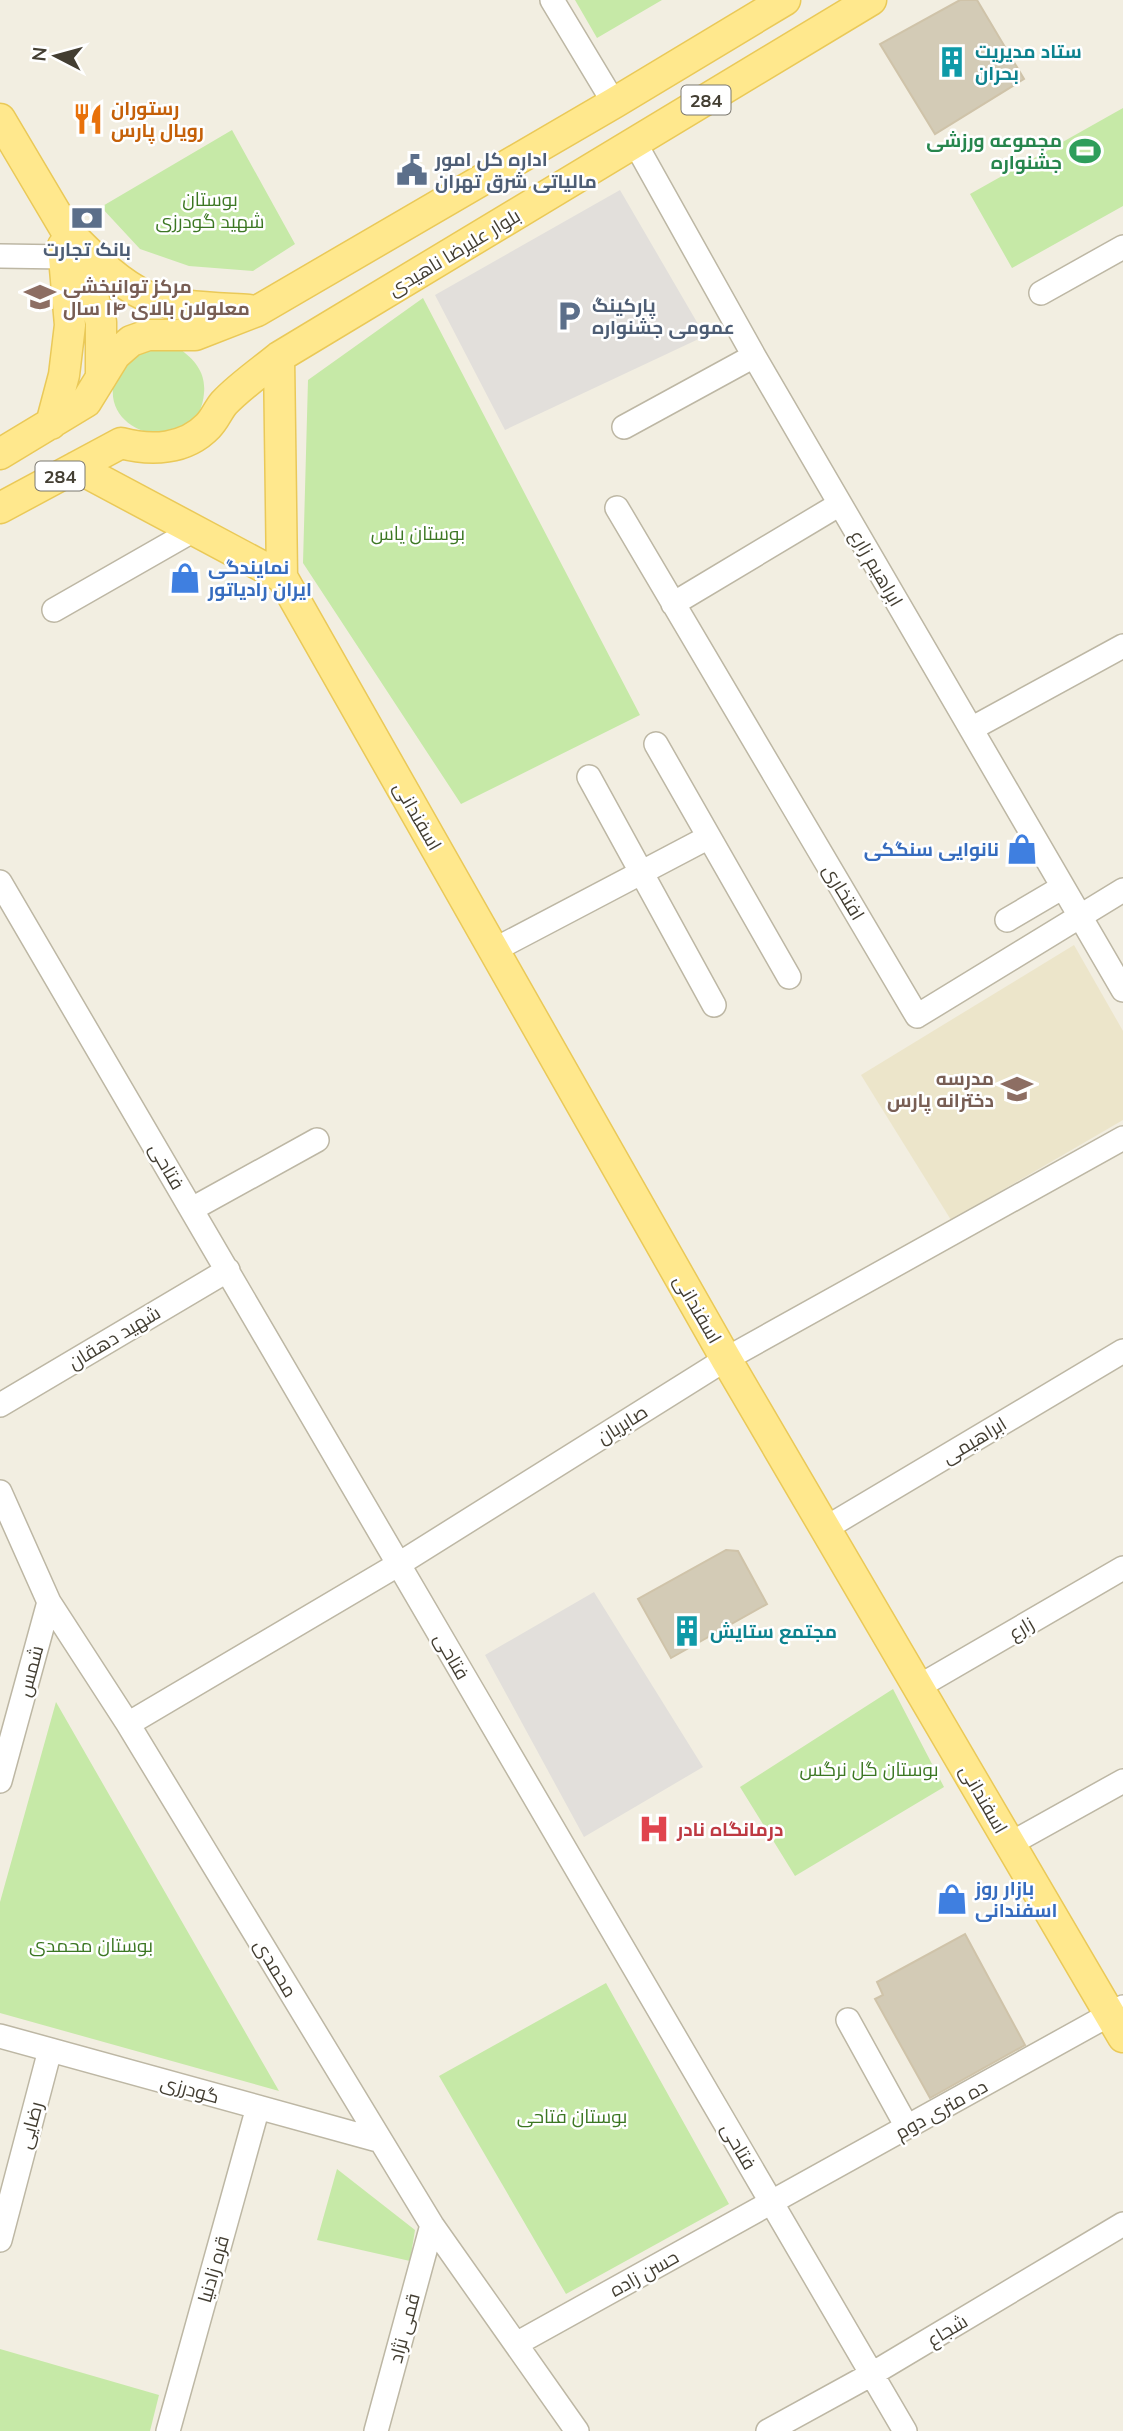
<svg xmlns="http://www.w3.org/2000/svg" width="1123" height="2431" font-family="Mulish,Cairo,sans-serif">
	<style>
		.education { fill: #ece5ca }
		.green { fill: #c6e9a7 }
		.parking { fill: #e2dfdb }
		.building { fill: #d3cbb6; stroke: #cfc3a9; stroke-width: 2 }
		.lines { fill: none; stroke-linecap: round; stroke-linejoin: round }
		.minor-casing { stroke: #bdb7a4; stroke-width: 26 }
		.major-casing { stroke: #eac958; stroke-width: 33 }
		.minor { stroke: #fff; stroke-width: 23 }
		.major { stroke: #ffe88d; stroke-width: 30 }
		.labels { text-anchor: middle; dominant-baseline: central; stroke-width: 5; stroke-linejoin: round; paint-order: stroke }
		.shield { fill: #fff; stroke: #7b7870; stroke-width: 2 }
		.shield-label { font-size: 18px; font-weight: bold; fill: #433e32 }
		.culture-label { font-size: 19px; font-weight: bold; fill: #0d838f; stroke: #fff; text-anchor: start }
		.food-label { font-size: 19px; font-weight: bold; fill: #c56008; stroke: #fff; text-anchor: start }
		.leisure-label { font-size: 19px; font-weight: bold; fill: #27864d; stroke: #fff; text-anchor: end }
		.service-label { font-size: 19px; font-weight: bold; fill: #4e5e75; stroke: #fff; text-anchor: start }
		.park-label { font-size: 19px; fill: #3c7723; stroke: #fff }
		.street-label { font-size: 19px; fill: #433e32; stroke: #fff }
		.education-label { font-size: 19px; font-weight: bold; fill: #785e54; stroke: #fff; text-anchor: start }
		.shop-label { font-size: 19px; font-weight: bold; fill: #366cbe; stroke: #fff; text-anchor: start }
		.health-label { font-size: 19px; font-weight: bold; fill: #be3a42; stroke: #fff; text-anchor: start }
	</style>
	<rect width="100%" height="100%" fill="#f2eee1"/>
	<path class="education" d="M 1074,945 L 1123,1031 L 1123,1120 L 951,1220 L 861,1075 Z"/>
	<path class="green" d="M 575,0 L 662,0 L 597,38 Z
		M 1123,108 L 1123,206 L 1012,268 L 970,194 Z
		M 232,130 L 295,244 L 253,271 L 189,266 L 140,249 L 101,207 Z
		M 423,298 L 640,715 L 461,804 L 303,563 L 308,380 Z
		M 180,349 C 195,360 206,373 204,393 C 199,461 93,437 116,375 C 119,366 130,357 136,350 Z
		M 893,1689 L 944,1787 L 795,1876 L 740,1787 Z
		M 56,1702 L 279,2091 L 0,2013 L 0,1902 Z
		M 606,1983 L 729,2204 L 566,2294 L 439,2076 Z
		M 337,2169 L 415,2230 L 410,2261 L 317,2240 Z
		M 0,2349 L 159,2395 L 150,2431 L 0,2431 Z"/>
	<path class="parking" d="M 620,190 L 705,336 L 505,430 L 435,295 Z
		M 594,1592 L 703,1767 L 584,1837 L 485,1655 Z"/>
	<path class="building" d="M 960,0 L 977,0 L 1024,79 L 935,134 L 880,44 Z
		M 726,1550 L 738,1551 L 767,1604 L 671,1658 L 638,1599 Z
		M 965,1934 L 1025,2045 L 930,2098 L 875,1999 L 883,1995 L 877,1982 Z"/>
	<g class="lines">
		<defs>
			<path id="minor" d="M 552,0 L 614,103
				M 635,143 L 754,356 L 1123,990
				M 0,256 L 65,257
				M 1041,293 L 1123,247
				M 624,427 L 754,356
				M 617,508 L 917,1016 L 1123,890
				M 673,604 L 840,504
				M 54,610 L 194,530
				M 971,729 L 1123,646
				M 656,744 L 789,977
				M 589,777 L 714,1005
				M 0,882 L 905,2431
				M 1007,920 L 1063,887
				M 494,950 L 709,837
				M 192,1209 L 317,1140
				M 0,1405 L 228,1270
				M 0,1492 L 49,1602 L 128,1724 L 432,2225 L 577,2431
				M 826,1528 L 1123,1351
				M 918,1687 L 1123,1568
				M 128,1724 L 399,1564 L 726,1359 L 1123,1138
				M 0,1781 L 49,1602
				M 1010,1844 L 1123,1781
				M 848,2020 L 907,2127
				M 0,2036 L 381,2141
				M 0,2240 L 50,2050
				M 516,2344 L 1123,2007
				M 168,2431 L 258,2107
				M 376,2431 L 432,2225
				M 768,2431 L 872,2374 L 1123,2224"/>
			<path id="major" d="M 0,119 L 67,232 L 88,281 L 101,322 L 101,378
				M 78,242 C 99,263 119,283 146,296 C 169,307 222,308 249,310
				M 279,357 L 282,577 L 726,1359 L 1123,2037
				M 51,424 L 64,375 L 70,325 L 63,246
				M 0,454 L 86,402 L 115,355 L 131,341 L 148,335 L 195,335 L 257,311 L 614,103 L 785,0
				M 76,467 L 282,577
				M 0,508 L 121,443 C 151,451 185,450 208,426 C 215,419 218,410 224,403 C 240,386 262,371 279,357 L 871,0"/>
		</defs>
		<use href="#minor" class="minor-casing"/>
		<use href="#major" class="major-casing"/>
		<use href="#minor" class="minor"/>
		<use href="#major" class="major"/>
	</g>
	<defs>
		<symbol id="building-bare" viewBox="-9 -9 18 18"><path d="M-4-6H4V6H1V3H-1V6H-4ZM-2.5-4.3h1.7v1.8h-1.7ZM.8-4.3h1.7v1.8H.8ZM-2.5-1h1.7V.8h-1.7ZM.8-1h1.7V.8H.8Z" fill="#0f9aa8" stroke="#fff" stroke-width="2.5" paint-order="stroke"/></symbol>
		<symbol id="restaurant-bare" viewBox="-9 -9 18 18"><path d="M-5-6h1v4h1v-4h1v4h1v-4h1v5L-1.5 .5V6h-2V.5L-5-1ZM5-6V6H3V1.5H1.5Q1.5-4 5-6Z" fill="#e8710a" stroke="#fff" stroke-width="2.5" paint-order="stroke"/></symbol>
		<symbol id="stadium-bare" viewBox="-9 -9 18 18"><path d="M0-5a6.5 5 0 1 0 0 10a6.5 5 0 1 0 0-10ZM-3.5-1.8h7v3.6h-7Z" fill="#2e9e5b" stroke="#fff" stroke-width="2.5" paint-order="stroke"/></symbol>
		<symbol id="civic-bare" viewBox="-9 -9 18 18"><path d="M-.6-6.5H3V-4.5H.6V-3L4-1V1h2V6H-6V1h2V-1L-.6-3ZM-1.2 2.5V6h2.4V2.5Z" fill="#5c6f8a" stroke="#fff" stroke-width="2.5" paint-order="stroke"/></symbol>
		<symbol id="bank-bare" viewBox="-9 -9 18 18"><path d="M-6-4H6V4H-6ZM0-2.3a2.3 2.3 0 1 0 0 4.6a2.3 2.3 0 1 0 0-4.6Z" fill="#5c6f8a" stroke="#fff" stroke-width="2.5" paint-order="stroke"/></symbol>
		<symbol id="school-bare" viewBox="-9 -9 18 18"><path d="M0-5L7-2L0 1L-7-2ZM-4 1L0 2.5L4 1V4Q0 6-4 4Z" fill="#8d6e63" stroke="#fff" stroke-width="2.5" paint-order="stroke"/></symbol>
		<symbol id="parking-bare" viewBox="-9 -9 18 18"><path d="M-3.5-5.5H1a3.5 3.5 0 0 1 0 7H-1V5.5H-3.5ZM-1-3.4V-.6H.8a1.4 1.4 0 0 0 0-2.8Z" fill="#5c6f8a" stroke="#fff" stroke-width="2.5" paint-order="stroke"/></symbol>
		<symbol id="shop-bare" viewBox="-9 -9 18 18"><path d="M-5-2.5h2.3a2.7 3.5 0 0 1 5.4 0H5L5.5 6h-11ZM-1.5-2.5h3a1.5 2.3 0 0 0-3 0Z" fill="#3f7fe0" stroke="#fff" stroke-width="2.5" paint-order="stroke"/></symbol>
		<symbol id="hospital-bare" viewBox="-9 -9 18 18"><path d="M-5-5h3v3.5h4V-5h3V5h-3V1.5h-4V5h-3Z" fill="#e0444e" stroke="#fff" stroke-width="2.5" paint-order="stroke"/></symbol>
	</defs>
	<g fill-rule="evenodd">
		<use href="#building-bare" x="930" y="40" width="44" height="44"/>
		<use href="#restaurant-bare" x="66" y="97" width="44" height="44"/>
		<use href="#stadium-bare" x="1063" y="129" width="44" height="44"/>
		<use href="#civic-bare" x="390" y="148" width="44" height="44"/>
		<use href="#bank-bare" x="65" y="196" width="44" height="44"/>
		<use href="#school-bare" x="18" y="275" width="44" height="44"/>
		<use href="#parking-bare" x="547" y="294" width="44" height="44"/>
		<use href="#shop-bare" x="163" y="556" width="44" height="44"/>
		<use href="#shop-bare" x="1000" y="827" width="44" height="44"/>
		<use href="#school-bare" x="995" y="1067" width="44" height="44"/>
		<use href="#building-bare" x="665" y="1609" width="44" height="44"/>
		<use href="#hospital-bare" x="632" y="1807" width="44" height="44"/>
		<use href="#shop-bare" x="930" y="1877" width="44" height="44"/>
	</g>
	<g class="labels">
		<g class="shield">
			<rect x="681.5" y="85.5" width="49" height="29" rx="5"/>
			<rect x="35.5" y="461.5" width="49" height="29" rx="5"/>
		</g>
		<g class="shield-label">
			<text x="706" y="100">284</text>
			<text x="60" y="476">284</text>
		</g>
		<g class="culture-label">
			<text x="975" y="51">ستاد مدیریت<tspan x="975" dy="22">بحران</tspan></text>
			<text x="710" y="1631">مجتمع ستایش</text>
		</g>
		<g class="food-label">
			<text x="111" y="108">رستوران<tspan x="111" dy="22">رویال پارس</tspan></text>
		</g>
		<g class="leisure-label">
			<text x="1062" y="140">مجموعه ورزشی<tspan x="1062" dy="22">جشنواره</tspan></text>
		</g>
		<g class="service-label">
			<text x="435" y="159">اداره کل امور<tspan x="435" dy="22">مالیاتی شرق تهران</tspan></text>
			<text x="87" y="249" text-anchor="middle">بانک تجارت</text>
			<text x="592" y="305">پارکینگ<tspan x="592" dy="22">عمومی جشنواره</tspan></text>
		</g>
		<g class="park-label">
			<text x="210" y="199">بوستان<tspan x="210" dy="22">شهید گودرزی</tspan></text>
			<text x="418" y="533">بوستان یاس</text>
			<text x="869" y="1769">بوستان گل نرگس</text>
			<text x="91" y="1945">بوستان محمدی</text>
			<text x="572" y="2116">بوستان فتاحی</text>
		</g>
		<g class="street-label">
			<text transform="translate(454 252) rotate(-31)">بلوار علیرضا ناهیدی</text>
			<text transform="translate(877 568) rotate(60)">ابراهیم زارع</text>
			<text transform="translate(418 816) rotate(60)">اسفندانی</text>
			<text transform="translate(844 892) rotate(59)">افتخاری</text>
			<text transform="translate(167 1166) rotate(60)">فتاحی</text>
			<text transform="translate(698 1309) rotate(60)">اسفندانی</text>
			<text transform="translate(114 1337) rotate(-31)">شهید دهقان</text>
			<text transform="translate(622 1424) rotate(-32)">صابریان</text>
			<text transform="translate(974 1440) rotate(-31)">ابراهیمی</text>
			<text transform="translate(1021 1628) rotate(-30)">زارع</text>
			<text transform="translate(452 1656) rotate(60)">فتاحی</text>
			<text transform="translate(30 1671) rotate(-75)">شمس</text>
			<text transform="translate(984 1799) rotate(60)">اسفندانی</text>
			<text transform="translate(276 1968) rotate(59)">محمدی</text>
			<text transform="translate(190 2089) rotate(15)">گودرزی</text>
			<text transform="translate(941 2109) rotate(-29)">ده متری دوم</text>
			<text transform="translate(30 2125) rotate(-75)">رضایی</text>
			<text transform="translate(739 2146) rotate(60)">فتاحی</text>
			<text transform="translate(213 2269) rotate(-74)">قره زادنیا</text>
			<text transform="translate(644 2273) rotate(-29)">حسن زاده</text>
			<text transform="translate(404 2328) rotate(-75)">قمی نژاد</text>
			<text transform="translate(947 2330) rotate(-31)">شجاع</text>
		</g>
		<g class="education-label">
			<text x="63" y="286">مرکز توانبخشی<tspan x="63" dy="22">معلولان بالای ۱۴ سال</tspan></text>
			<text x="994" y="1078" text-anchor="end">مدرسه<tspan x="994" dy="22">دخترانه پارس</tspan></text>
		</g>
		<g class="shop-label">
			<text x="208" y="567">نمایندگی<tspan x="208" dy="22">ایران رادیاتور</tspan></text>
			<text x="999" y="849" text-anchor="end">نانوایی سنگکی</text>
			<text x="975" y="1888">بازار روز<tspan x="975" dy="22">اسفندانی</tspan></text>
		</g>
		<g class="health-label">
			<text x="677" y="1829">درمانگاه نادر</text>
		</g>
	</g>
	<g transform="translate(56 56) rotate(276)" stroke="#ffffff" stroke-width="5" paint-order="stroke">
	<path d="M0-5L12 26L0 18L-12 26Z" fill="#433e32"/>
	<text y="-10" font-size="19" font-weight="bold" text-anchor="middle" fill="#433e32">N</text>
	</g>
</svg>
